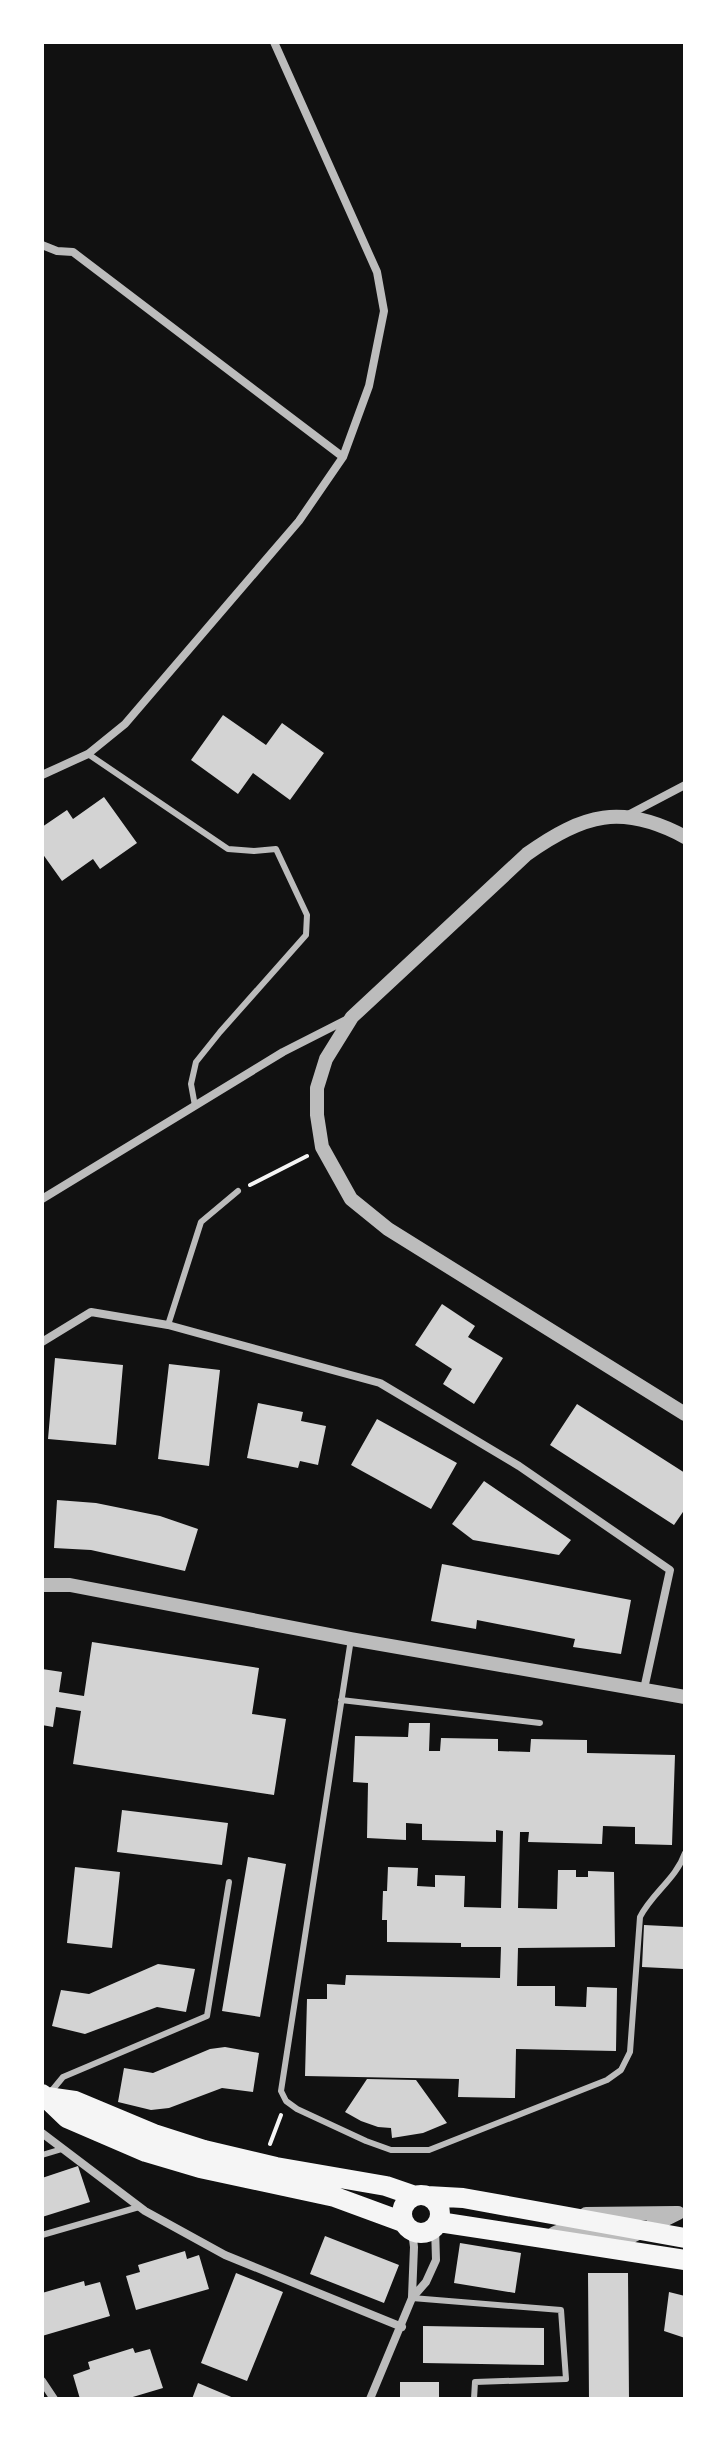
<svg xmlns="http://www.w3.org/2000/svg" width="727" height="2441" font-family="'Asap Condensed',sans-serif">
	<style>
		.building { fill: #d3d3d3 }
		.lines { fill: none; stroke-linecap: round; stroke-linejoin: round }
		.path { stroke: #f5f5f5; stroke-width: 4 }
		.service { stroke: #bcbcbc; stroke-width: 6 }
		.minor { stroke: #bcbcbc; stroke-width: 8 }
		.tertiary { stroke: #bcbcbc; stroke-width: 14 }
		.primary { stroke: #f5f5f5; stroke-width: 20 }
	</style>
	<rect width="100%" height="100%" fill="#111"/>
	<path class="building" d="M 223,715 L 266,745 L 282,723 L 324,753 L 290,800 L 253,773 L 238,794 L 191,760 Z
		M 104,797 L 137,843 L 100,869 L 93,859 L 62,881 L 42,853 L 42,827 L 67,810 L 73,819 Z
		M 442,1304 L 475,1326 L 468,1337 L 503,1358 L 474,1404 L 443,1384 L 452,1369 L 415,1345 Z
		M 55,1358 L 123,1365 L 116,1445 L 48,1439 Z
		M 169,1364 L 220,1370 L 209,1466 L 158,1459 Z
		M 258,1403 L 303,1412 L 301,1421 L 326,1426 L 318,1465 L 300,1461 L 298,1468 L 247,1458 Z
		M 577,1404 L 685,1473 L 685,1509 L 674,1525 L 550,1445 Z
		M 377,1419 L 457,1463 L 431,1509 L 351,1465 Z
		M 484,1481 L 571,1540 L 559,1555 L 473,1540 L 452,1524 Z
		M 57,1500 L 96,1503 L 160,1516 L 198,1529 L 185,1571 L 91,1550 L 54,1548 Z
		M 442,1564 L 631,1600 L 621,1654 L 573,1647 L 575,1639 L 477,1620 L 476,1629 L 431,1621 Z
		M 92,1642 L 259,1668 L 252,1714 L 286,1719 L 274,1795 L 73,1764 L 81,1711 L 56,1707 L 53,1727 L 42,1725 L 42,1669 L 62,1672 L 59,1692 L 84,1696 Z
		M 409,1723 L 430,1723 L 429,1751 L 440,1751 L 441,1738 L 498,1739 L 498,1751 L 530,1752 L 531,1739 L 587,1740 L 587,1753 L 675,1755 L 672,1845 L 635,1844 L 635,1827 L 603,1826 L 602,1844 L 528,1842 L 529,1832 L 520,1832 L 518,1908 L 557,1909 L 558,1870 L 576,1870 L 576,1877 L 588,1877 L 588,1871 L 614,1872 L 615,1947 L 518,1948 L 517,1986 L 555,1986 L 555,2006 L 586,2007 L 587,1987 L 617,1988 L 616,2051 L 516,2049 L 515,2098 L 458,2097 L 459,2079 L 305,2076 L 307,1999 L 327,1999 L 327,1984 L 345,1985 L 346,1975 L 500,1978 L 501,1947 L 461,1947 L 461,1943 L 387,1942 L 387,1920 L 382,1920 L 383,1891 L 387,1891 L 388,1867 L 418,1868 L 417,1886 L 435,1887 L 435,1875 L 465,1876 L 464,1907 L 501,1908 L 503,1831 L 496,1830 L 496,1842 L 422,1840 L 422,1824 L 406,1823 L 406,1840 L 367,1838 L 368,1783 L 353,1782 L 355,1736 L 408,1737 Z
		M 122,1810 L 228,1823 L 222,1865 L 117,1852 Z
		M 248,1857 L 286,1864 L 260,2017 L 222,2011 Z
		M 75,1867 L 120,1872 L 112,1948 L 67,1943 Z
		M 644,1925 L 685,1927 L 683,1969 L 642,1967 Z
		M 158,1964 L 195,1969 L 186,2012 L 157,2007 L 85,2034 L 52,2026 L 61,1990 L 89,1994 Z
		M 225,2047 L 259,2053 L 253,2092 L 222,2088 L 169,2108 L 151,2110 L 118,2102 L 124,2068 L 153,2073 L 210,2049 Z
		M 367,2079 L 416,2080 L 447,2123 L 423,2133 L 392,2138 L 391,2128 L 378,2127 L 361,2121 L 345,2112 Z
		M 78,2166 L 90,2202 L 42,2217 L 42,2178 Z
		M 325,2236 L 399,2265 L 384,2303 L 310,2274 Z
		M 460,2243 L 521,2253 L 515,2293 L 454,2283 Z
		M 185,2251 L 187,2259 L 199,2255 L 209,2289 L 136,2310 L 126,2276 L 140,2272 L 138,2265 Z
		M 236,2273 L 283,2292 L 247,2381 L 201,2363 Z
		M 588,2273 L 628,2273 L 629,2399 L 589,2399 Z
		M 84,2281 L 85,2286 L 100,2282 L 110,2316 L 42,2336 L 42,2293 Z
		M 669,2292 L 685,2296 L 685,2338 L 664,2331 Z
		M 423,2326 L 544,2328 L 544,2365 L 423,2363 Z
		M 133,2348 L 135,2353 L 150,2349 L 163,2388 L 126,2399 L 80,2399 L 73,2375 L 90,2369 L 88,2362 Z
		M 400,2382 L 439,2382 L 439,2399 L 400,2399 Z
		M 198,2383 L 236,2399 L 192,2399 Z"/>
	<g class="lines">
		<path class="path" d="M 250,1185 L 307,1156
			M 270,2144 L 281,2115"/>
		<path class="service" d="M 88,754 L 228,849 L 254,851 L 276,849 L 307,915 L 306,935 L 220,1032 L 196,1062 L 191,1084 L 195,1106
			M 168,1325 L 201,1222 L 238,1191
			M 351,1639 L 281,2091 L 286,2101 L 297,2109 L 366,2141 L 391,2150 L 429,2150 L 607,2080 L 621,2070 L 630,2052 L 640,1917 C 652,1893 676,1879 685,1853
			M 341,1700 L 540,1723
			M 49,2094 L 63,2077 L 207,2016 L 229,1882
			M 42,2155 L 62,2149
			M 42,2235 L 139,2207
			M 412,2298 L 561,2310 L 566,2379 L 475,2382 L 474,2399"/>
		<path class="minor" d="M 42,245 L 57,251 L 73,252 L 343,457
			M 42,775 L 88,754 L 125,724 L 299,521 L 343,457 L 369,386 L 384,311 L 377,272 L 274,42
			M 626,816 L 685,785
			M 42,1199 L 283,1052 L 348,1019
			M 42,1342 L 91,1312 L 168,1325 L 380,1383 L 519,1466 L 670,1570 L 644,1689
			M 42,2133 L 145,2211 L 225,2255 L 402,2327
			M 412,2231 L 414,2247 L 412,2297
			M 42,2381 L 54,2399
			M 370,2399 L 412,2298 L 426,2282 L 436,2260 L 435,2227"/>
		<path class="tertiary" d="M 685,837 C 622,803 583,814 527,854 L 352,1017 L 326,1059 L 317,1088 L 317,1115 L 322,1147 L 351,1199 L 388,1229 L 685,1414
			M 42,1585 L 70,1585 L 351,1639 L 685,1697
			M 586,2214 L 677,2213
			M 549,2238 C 562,2221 602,2235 621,2238 L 630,2237 L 678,2213"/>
		<path class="primary" d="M 42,2094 L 67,2118 L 146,2152 L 200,2168 L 335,2197 L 403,2222
			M 47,2097 L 75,2101 L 154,2134 L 204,2150 L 276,2167 L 386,2186 L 415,2196
			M402 2214a19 19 0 1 1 38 0a19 19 0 1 1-38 0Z
			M 427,2196 L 463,2198 L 685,2238
			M 439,2222 L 685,2260"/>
	</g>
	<rect width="727" height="2441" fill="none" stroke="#ffffff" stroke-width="88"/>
</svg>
